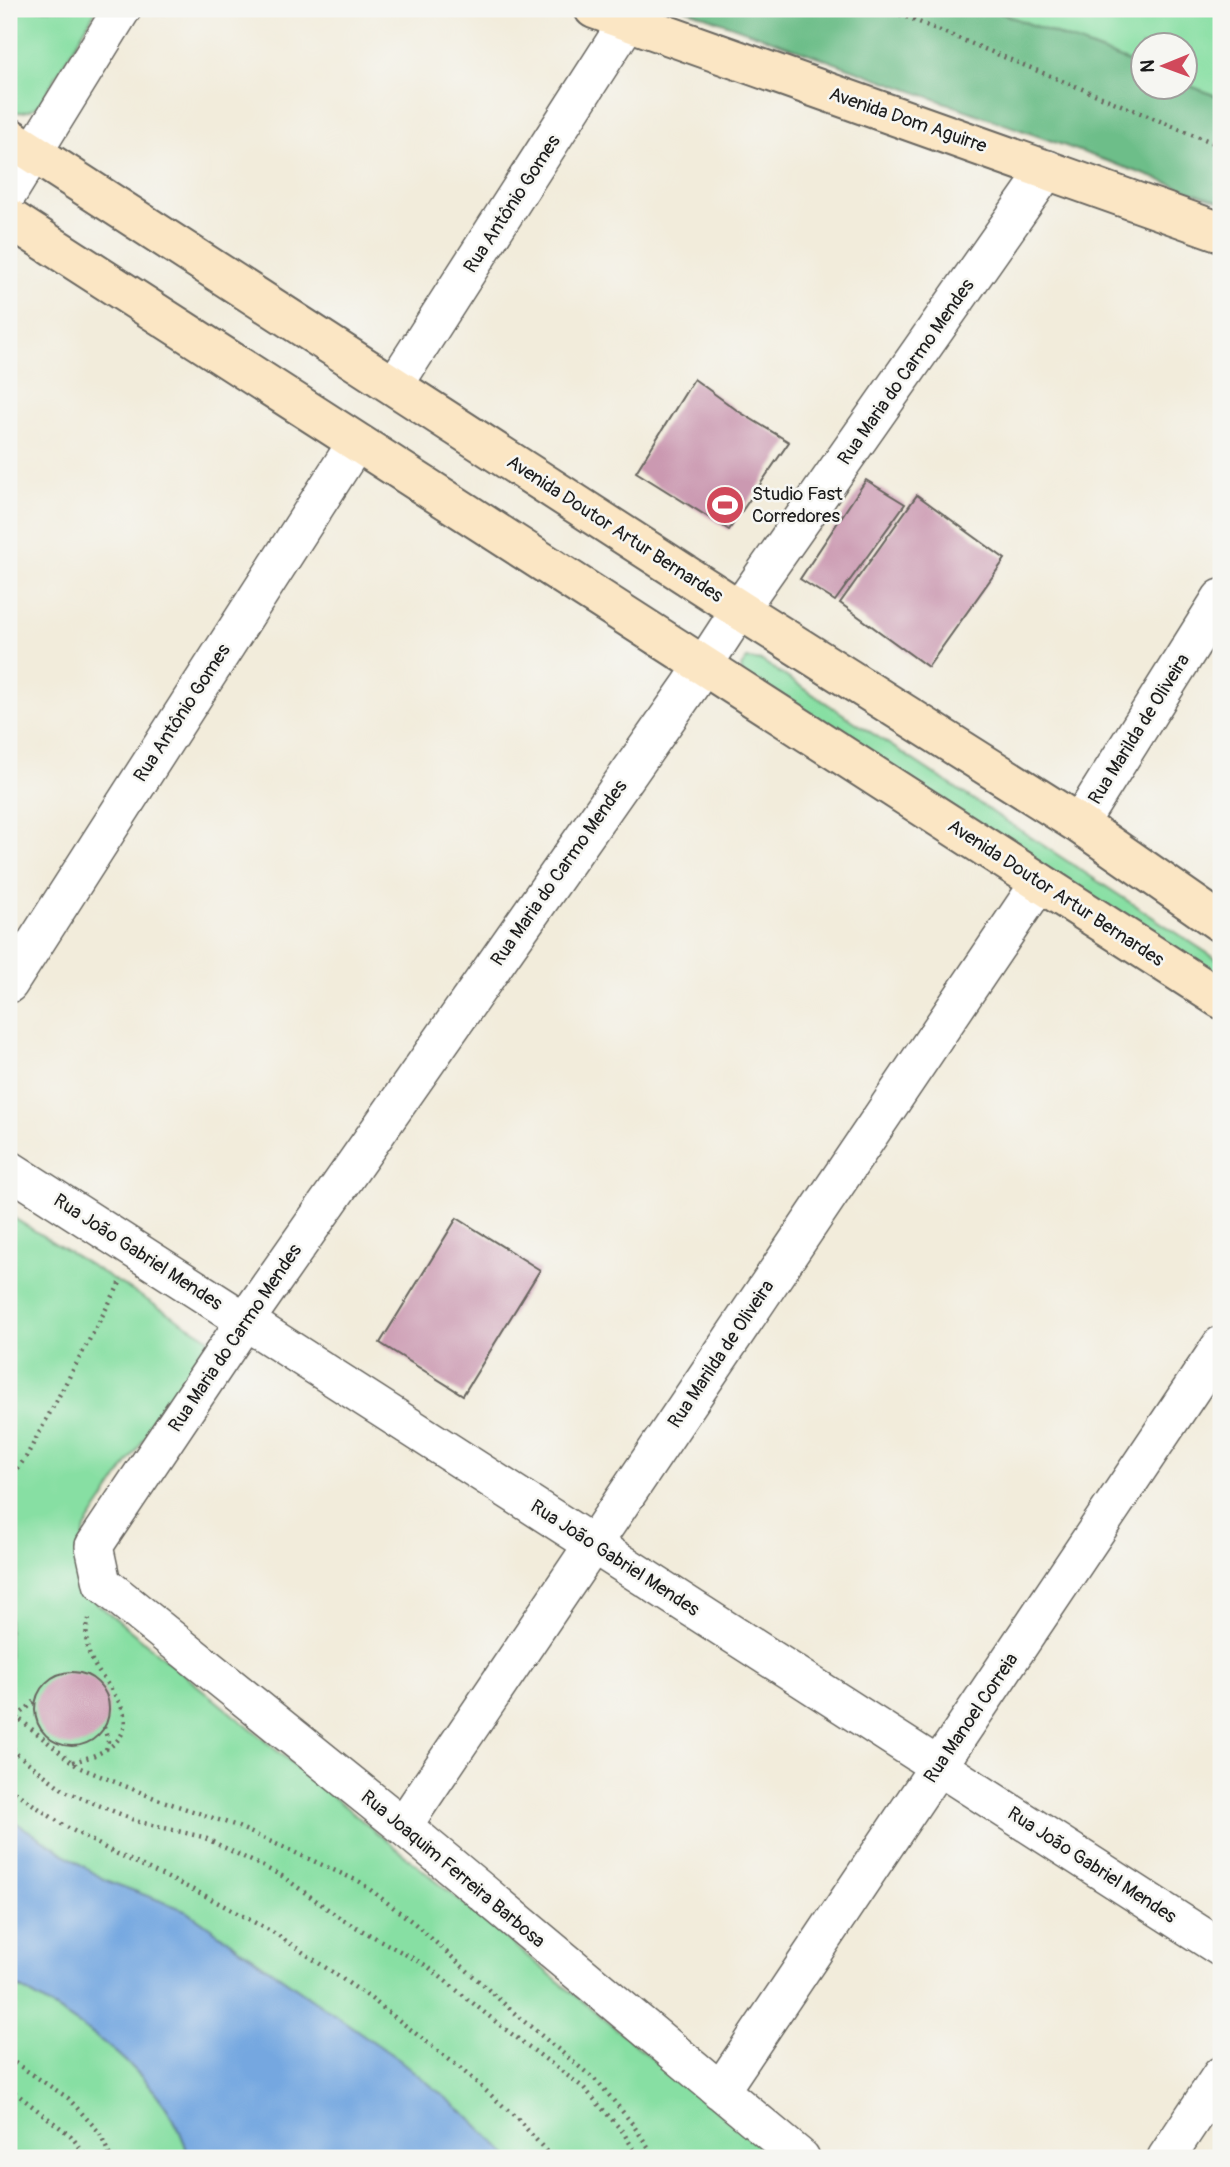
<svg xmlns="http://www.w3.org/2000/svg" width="1230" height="2167" font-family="Pangolin,sans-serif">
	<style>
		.green { fill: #87dfa3; stroke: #527e60; stroke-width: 2 }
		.forest { fill: #6dbe89; stroke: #446d52; stroke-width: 2 }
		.water { fill: #74a7e0; stroke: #48627e; stroke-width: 2 }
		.building { fill: #cb99b1 }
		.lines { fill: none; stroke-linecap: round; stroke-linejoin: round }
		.street-casing { stroke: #67655f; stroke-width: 40 }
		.secondary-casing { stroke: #67655f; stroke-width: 42 }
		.path { stroke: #67655f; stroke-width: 4.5; stroke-dasharray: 2 5; stroke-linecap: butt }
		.street { stroke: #fff; stroke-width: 37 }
		.secondary { stroke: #fbe6c4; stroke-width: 38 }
		.labels { text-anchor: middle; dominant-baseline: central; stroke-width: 5; stroke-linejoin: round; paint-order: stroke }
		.street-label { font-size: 19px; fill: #1c1c1c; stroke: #f6f6f2 }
		.poi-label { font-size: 19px; fill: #1c1c1c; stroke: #f6f6f2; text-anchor: start }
	</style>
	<rect width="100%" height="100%" fill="#f6f6f2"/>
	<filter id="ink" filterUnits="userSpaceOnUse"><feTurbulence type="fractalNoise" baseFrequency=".0143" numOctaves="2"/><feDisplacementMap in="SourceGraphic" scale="14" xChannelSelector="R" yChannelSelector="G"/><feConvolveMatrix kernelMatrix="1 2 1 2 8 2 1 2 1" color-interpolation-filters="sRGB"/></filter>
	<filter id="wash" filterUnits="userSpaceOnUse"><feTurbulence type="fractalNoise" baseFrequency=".00686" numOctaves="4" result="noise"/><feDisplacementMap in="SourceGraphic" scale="28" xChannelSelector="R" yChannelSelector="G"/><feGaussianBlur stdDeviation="1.57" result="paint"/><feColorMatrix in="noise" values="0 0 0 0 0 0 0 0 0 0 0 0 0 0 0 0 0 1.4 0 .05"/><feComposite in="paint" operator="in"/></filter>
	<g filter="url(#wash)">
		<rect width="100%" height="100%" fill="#f2ecdb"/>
		<path class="green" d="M 9,9 L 97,9 L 41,102 C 33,111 20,116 9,109 Z
			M 990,9 L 1221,9 L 1221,98 L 1185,84 L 1184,46 L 1142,46 L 1142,67 Z
			M 747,659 L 762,661 L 1221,962 L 1221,985 L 744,681 L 741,667 Z
			M 9,1215 L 210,1339 L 85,1528 L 76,1586 L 774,2158 L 9,2158 Z"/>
		<path class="forest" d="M 685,9 L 990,9 L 1142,67 L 1142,88 L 1184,88 L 1185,84 L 1221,98 L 1221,202 Z"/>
		<path class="water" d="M 9,1818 L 105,1880 L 185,1910 L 401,2061 L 467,2115 L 511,2158 L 189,2158 C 170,2078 77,2019 9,1982 Z"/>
		<g id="blocks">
			<path class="building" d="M 694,379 L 738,411 L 789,442 L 729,530 L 636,472 Z
				M 866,480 L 905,504 L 835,601 L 800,579 Z
				M 917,495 L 1005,559 L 928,667 L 840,603 Z
				M 457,1218 L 540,1270 L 463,1395 L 380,1343 Z
				M35 1709a37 37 0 1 1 74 0a37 37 0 1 1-74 0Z"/>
		</g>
	</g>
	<g filter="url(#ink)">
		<use href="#blocks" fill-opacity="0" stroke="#67655f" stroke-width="2"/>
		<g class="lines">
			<defs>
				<path id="street" d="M 9,192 L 122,9
					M 394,386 L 628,21
					M 1079,824 L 1221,598
					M 9,984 L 356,443
					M 9,1169 L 1221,1948
					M 403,1826 L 1040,882
					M 720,2091 L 1221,1345
					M 801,2158 L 403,1826 L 102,1583 L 94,1546 L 245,1321 L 690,686 L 752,591 L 1048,169
					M 1166,2158 L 1221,2075"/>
				<path id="secondary" d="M 594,9 L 1221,232
					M 9,137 L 740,610 L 1079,824 L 1221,923
					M 9,218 L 1221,999"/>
			</defs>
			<use href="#street" class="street-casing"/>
			<use href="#secondary" class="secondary-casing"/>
			<path class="path" d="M 887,9 L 1221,146
				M 9,1480 L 26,1457 L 120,1283
				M 9,1712 L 17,1717 L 78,1767 L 157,1799 L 234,1825 L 360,1882 L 414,1923 L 520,2018 L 599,2083 L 631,2122 L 656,2158
				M 17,1717 L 35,1701
				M 104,1727 L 108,1741 L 106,1750
				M 9,1742 L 17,1754 L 65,1791 L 139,1822 L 203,1837 L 282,1876 L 343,1920 L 427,1966 L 501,2026 L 584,2088 L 623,2132 L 639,2158
				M 73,1762 C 101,1755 138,1740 120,1704 C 104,1673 78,1659 89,1619
				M 9,1788 L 63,1825 L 109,1850 L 202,1894 L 276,1934 L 369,1997 L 460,2068 L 518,2119 L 552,2158
				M 9,2059 L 68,2098 L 99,2132 L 111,2158
				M 9,2088 L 71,2136 L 88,2158"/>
			<use href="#street" class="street"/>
			<use href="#secondary" class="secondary"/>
		</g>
	</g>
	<defs>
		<symbol id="stadium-disc" viewBox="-11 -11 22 22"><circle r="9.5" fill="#d1495b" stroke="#f6f6f2"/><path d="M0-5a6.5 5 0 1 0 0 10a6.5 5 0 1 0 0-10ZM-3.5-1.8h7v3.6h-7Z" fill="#fff"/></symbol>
	</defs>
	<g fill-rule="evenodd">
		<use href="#stadium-disc" x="703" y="483" width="44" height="44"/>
	</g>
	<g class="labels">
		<g class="street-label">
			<text transform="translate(908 120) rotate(19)">Avenida Dom Aguirre</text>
			<text transform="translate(512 204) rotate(-57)">Rua Antônio Gomes</text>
			<text transform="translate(906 372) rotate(-55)">Rua Maria do Carmo Mendes</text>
			<text transform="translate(615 529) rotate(33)">Avenida Doutor Artur Bernardes</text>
			<text transform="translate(182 713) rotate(-57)">Rua Antônio Gomes</text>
			<text transform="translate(1139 729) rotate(-58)">Rua Marilda de Oliveira</text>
			<text transform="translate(559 873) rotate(-55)">Rua Maria do Carmo Mendes</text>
			<text transform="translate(1056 893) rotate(33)">Avenida Doutor Artur Bernardes</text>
			<text transform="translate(138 1252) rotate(33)">Rua João Gabriel Mendes</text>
			<text transform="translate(235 1338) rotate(-56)">Rua Maria do Carmo Mendes</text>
			<text transform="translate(721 1354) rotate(-56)">Rua Marilda de Oliveira</text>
			<text transform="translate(615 1558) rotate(33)">Rua João Gabriel Mendes</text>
			<text transform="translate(971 1718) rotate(-56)">Rua Manoel Correia</text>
			<text transform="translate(1092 1865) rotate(33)">Rua João Gabriel Mendes</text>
			<text transform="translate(453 1869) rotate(40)">Rua Joaquim Ferreira Barbosa</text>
		</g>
		<g class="poi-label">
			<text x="752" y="494">Studio Fast<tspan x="752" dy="22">Corredores</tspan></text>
		</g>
	</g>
	<rect width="1230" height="2167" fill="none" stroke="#f6f6f2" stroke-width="35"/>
	<g transform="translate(1164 66) rotate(269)"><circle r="33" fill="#f6f6f2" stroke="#9f9f9c" stroke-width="2"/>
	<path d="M0-5L12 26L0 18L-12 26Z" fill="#d1495b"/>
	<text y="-10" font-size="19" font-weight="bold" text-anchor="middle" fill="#1c1c1c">N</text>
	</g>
</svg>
